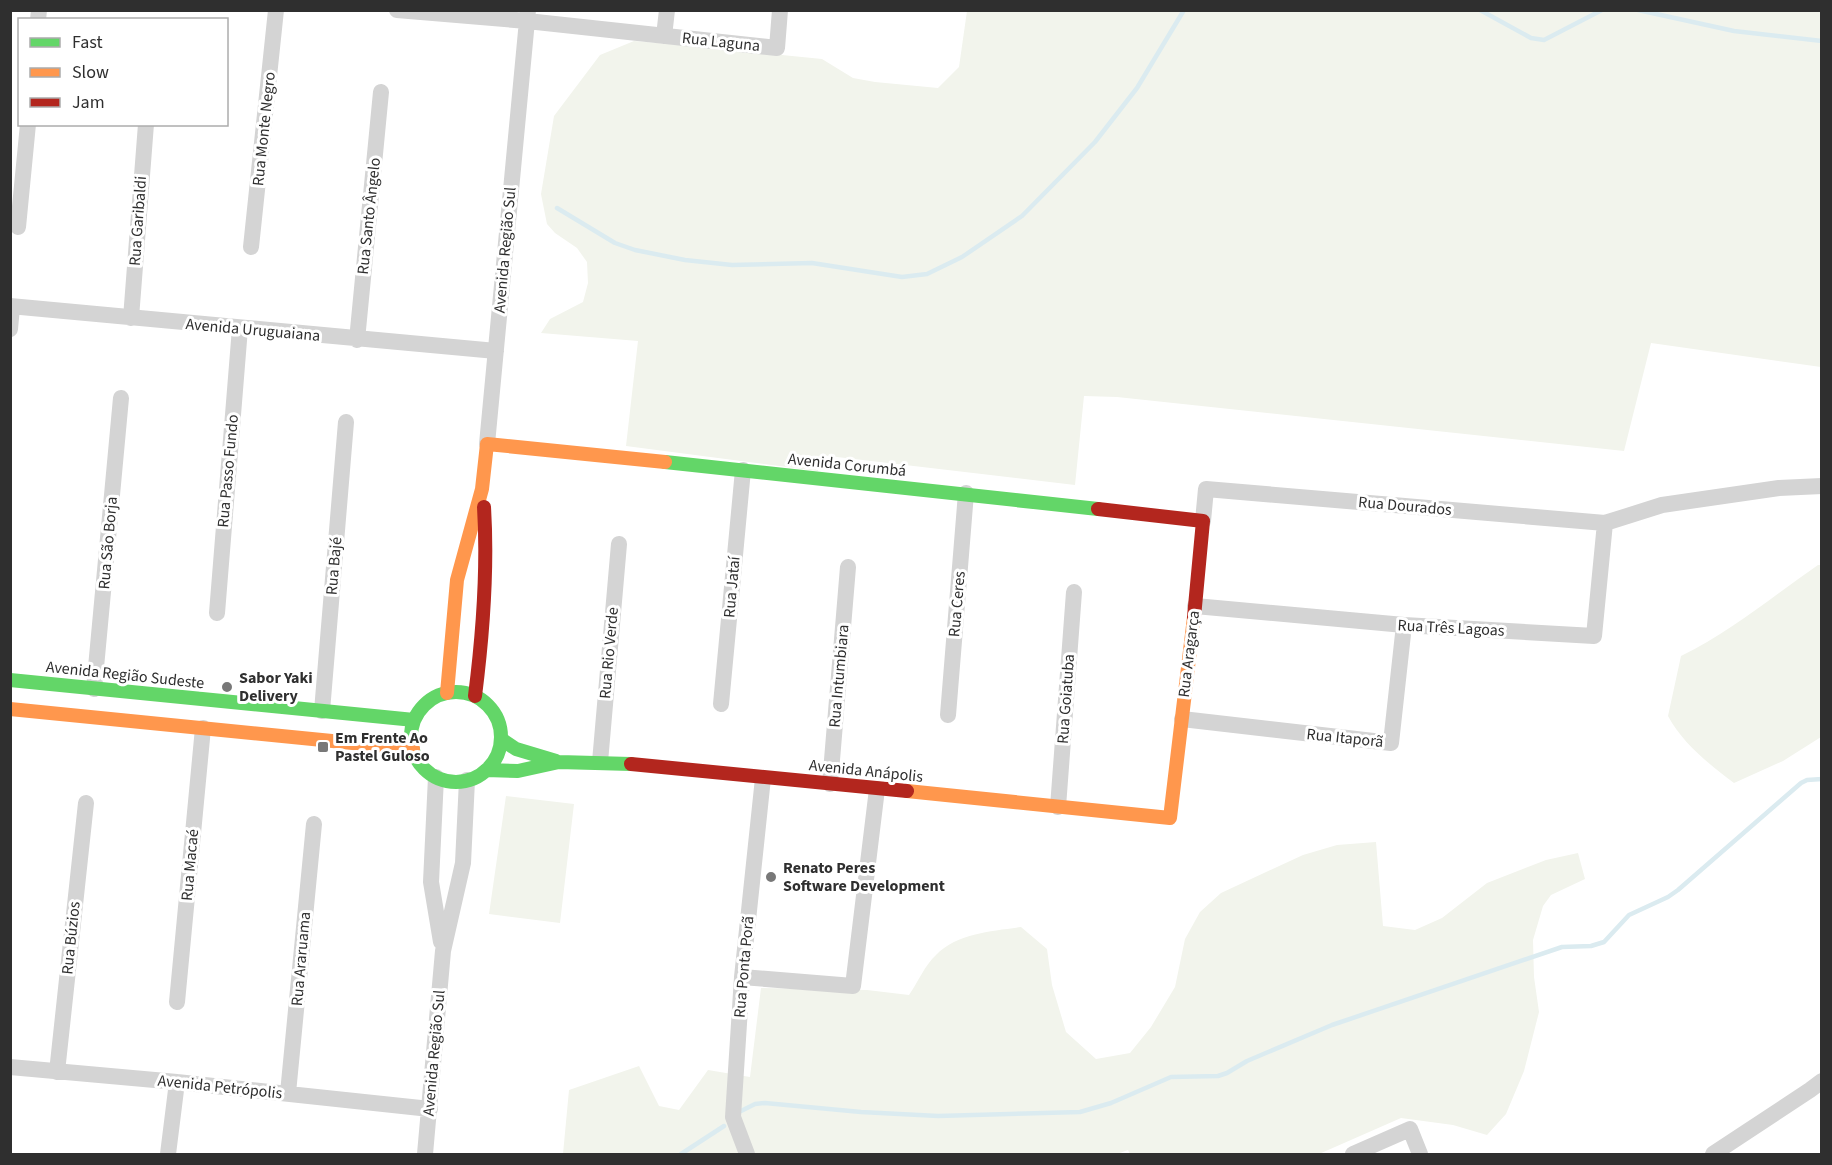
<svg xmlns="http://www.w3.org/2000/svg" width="1832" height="1165" font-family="'Source Sans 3',sans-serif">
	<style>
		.green { fill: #f2f4ec }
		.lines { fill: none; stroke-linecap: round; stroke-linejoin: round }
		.stream { stroke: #dbebf0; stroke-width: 4.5 }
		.street { stroke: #d4d4d4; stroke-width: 16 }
		.fast { stroke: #63d668; stroke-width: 14 }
		.slow { stroke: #ff974d; stroke-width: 14 }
		.jam { stroke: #b3261e; stroke-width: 14 }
		.poi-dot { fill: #787878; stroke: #fff; stroke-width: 2 }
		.labels { text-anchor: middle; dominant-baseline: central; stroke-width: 6; stroke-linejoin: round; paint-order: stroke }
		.street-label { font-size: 16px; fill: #2f2f2f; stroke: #fff }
		.poi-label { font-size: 16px; font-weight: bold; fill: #2f2f2f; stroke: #fff; text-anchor: start }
	</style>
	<rect width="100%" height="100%" fill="#fff"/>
	<path class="green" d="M 967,11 L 1821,11 L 1821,367 L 1651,343 L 1624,451 L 1117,397 L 1084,396 L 1075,485 L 820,455 L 818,471 L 626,446 L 638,341 L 541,333 L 550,319 L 583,302 L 588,283 L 587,262 L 577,248 L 555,233 L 547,224 L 541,194 L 554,116 L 600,55 L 634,41 L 693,46 L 822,59 L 853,78 L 875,82 L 938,88 L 959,67 Z
		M 1818,565 L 1821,565 L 1821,737 L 1783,761 L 1734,783 C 1709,764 1683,744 1668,716 L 1681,656 C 1731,632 1773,596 1818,565 Z
		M 506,796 L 574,804 L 560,923 L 489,914 Z
		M 1376,842 L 1383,926 L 1415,930 L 1442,918 L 1487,883 L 1546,860 L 1578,853 L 1585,879 L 1551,895 L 1543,906 L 1533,940 L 1534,977 L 1539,1012 L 1524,1071 L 1506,1114 L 1487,1135 L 1453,1125 L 1401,1118 L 1319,1154 L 1130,1154 L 1128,1150 L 1117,1154 L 563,1154 L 569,1090 L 639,1066 L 659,1106 L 679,1110 L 708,1070 L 750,1077 L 761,988 L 867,990 L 909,995 C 918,982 925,965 936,955 C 957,933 993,931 1021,927 L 1047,949 L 1052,985 L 1066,1032 L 1096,1059 L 1130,1053 L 1151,1027 L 1175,987 L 1185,939 L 1200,912 L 1221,893 L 1303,855 L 1337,845 Z"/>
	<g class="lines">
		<path class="stream" d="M 1480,10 L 1531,38 L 1544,40 L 1602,10
			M 1638,10 L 1734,31 L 1822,41
			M 557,208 L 615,243 L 635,250 L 685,260 L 732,265 L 812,263 L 902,277 L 927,274 L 962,257 L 1022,216 L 1095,142 L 1137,88 L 1184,10
			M 741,1111 L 755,1104 L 765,1103 L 861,1112 L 938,1116 L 1080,1112 L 1111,1103 L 1171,1077 L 1218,1076 L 1227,1073 L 1247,1061 L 1332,1025 L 1562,947 L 1591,946 L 1604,942 L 1629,915 L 1668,897 L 1678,890 L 1801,783 L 1807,780 L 1822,779
			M 681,1154 L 724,1126"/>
		<path class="street" d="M 397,10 L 527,21 L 777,48 L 780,10
			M 38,20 L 39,10
			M 664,36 L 667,10
			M 18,227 L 28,124
			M 251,247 L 276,10
			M 10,306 L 496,351
			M 131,318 L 146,124
			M 10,329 L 12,307
			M 357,340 L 381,92
			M 487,444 L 528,10
			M 1203,521 L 1206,489 L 1605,523 L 1662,505 L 1779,488 L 1822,486
			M 1195,606 L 1404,625 L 1594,636 L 1605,523
			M 217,613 L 240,328
			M 94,689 L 121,398
			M 721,704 L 743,470
			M 322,711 L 346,422
			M 948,715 L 966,493
			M 1182,719 L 1391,743 L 1404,625
			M 600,762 L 619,544
			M 436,777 L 431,882 L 441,942
			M 830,784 L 848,567
			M 1058,807 L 1074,592
			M 742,977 L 853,986 L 877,789
			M 177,1002 L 203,728
			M 10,1067 L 177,1082 L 430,1109
			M 57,1072 L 86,803
			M 288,1093 L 314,824
			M 168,1154 L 177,1082
			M 425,1154 L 443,951 L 463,863 L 467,780
			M 747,1154 L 733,1117 L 742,977 L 763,778
			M 1353,1154 L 1410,1129 L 1420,1154
			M 1713,1154 L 1810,1090 L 1822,1081"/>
		<path class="fast" d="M 665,462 L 1098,509
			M 10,680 L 414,720
			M411 737a45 45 0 1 1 90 0a45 45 0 1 1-90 0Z
			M 501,739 L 516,749 L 556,761
			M 486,770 L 518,771 L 559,762 L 631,764"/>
		<path class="slow" d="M 447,693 L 457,580 L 482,489 L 487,444 L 665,462
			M 10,709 L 413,749
			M 907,791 L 1170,818 L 1194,617"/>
		<path class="jam" d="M 1098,509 L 1203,521 L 1194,617
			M 475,696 C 483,633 488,571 484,507
			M 631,764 L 907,791"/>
	</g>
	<g class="poi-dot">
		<circle cx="227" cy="687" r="6"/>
		<rect x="317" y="741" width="12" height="12" rx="3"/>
		<circle cx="771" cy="877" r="6"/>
	</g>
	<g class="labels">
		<g class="street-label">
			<text transform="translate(721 42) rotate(6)">Rua Laguna</text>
			<text transform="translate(264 129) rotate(-84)">Rua Monte Negro</text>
			<text transform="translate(369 216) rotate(-84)">Rua Santo Ângelo</text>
			<text transform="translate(138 221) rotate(-86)">Rua Garibaldi</text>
			<text transform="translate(505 250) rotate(-85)">Avenida Região Sul</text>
			<text transform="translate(253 330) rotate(5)">Avenida Uruguaiana</text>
			<text transform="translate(847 465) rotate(6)">Avenida Corumbá</text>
			<text transform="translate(228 471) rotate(-85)">Rua Passo Fundo</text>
			<text transform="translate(1405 506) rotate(5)">Rua Dourados</text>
			<text transform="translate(108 543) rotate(-85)">Rua São Borja</text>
			<text transform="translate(334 566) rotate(-85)">Rua Bajé</text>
			<text transform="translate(732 587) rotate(-85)">Rua Jataí</text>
			<text transform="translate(957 604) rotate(-85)">Rua Ceres</text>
			<text transform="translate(1451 628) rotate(3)">Rua Três Lagoas</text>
			<text transform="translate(609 653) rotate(-85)">Rua Rio Verde</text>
			<text transform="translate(1189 654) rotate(-83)">Rua Aragarça</text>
			<text transform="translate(125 675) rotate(6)">Avenida Região Sudeste</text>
			<text transform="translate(839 676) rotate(-85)">Rua Intumbiara</text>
			<text transform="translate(1066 699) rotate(-86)">Rua Goiatuba</text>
			<text transform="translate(1345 738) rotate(6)">Rua Itaporã</text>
			<text transform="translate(866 771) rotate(6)">Avenida Anápolis</text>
			<text transform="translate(190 865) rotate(-85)">Rua Macaé</text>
			<text transform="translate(71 938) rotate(-84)">Rua Búzios</text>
			<text transform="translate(301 959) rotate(-85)">Rua Araruama</text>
			<text transform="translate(744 967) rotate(-85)">Rua Ponta Porã</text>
			<text transform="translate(434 1053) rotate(-85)">Avenida Região Sul</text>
			<text transform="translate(220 1087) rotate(6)">Avenida Petrópolis</text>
		</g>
		<g class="poi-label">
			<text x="239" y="678">Sabor Yaki<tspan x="239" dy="18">Delivery</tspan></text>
			<text x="335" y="738">Em Frente Ao<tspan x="335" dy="18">Pastel Guloso</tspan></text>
			<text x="783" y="868">Renato Peres<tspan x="783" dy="18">Software Development</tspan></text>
		</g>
	</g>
	<rect width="1832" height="1165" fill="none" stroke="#2f2f2f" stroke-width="24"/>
	<rect x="18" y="18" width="210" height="108" fill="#ffffff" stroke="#acacac" stroke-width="1.5"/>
	<rect x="30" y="38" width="30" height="9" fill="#63d668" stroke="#acacac" stroke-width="1.5"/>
	<text x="72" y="48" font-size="18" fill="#2f2f2f">Fast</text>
	<rect x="30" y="68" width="30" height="9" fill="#ff974d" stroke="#acacac" stroke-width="1.5"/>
	<text x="72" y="78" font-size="18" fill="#2f2f2f">Slow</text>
	<rect x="30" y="98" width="30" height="9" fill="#b3261e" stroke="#acacac" stroke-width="1.5"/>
	<text x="72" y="108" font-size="18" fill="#2f2f2f">Jam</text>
</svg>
